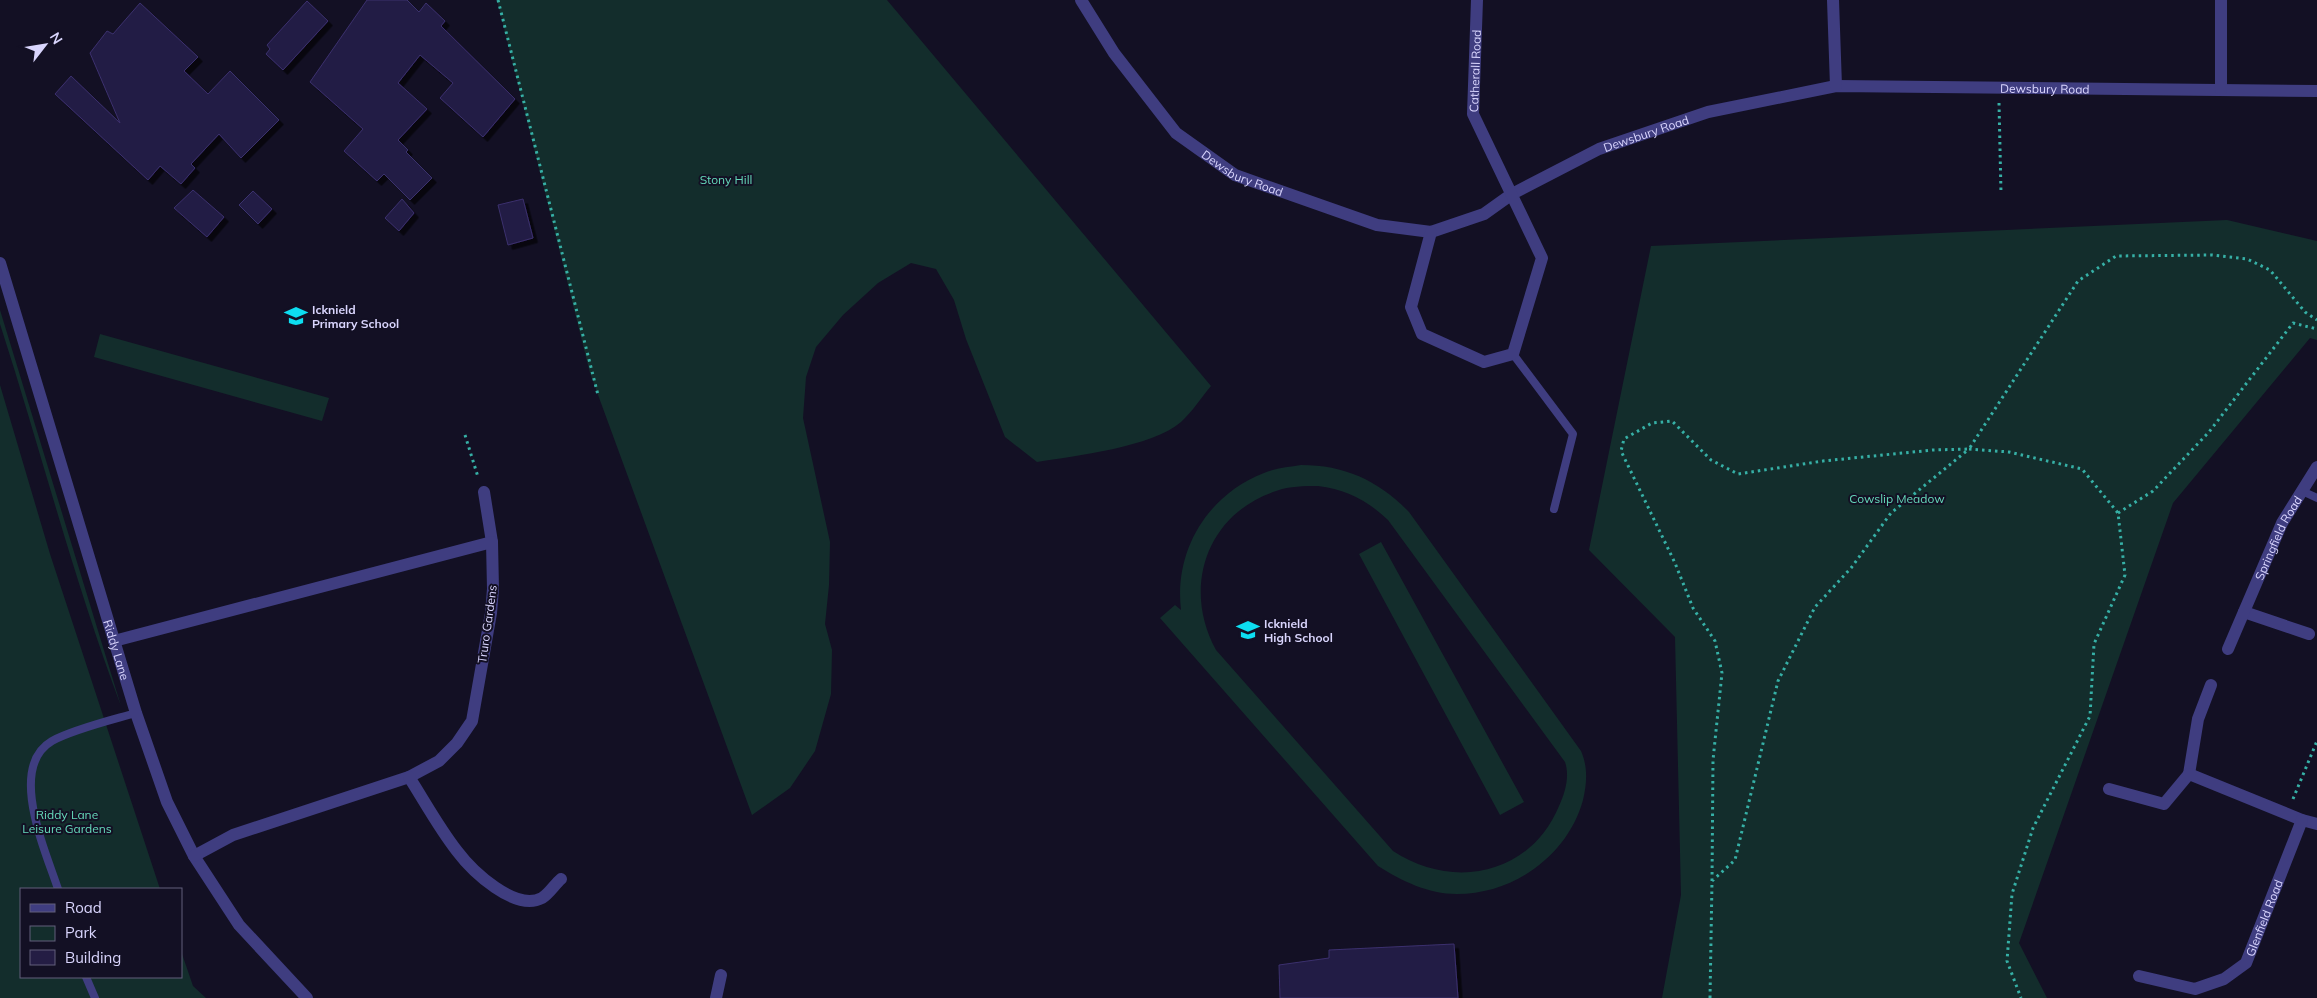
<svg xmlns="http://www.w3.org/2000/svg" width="2317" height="998" font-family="Mulish,sans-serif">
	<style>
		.green { fill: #132d2c; fill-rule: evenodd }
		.building { fill: #241d44; stroke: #3b306e; filter: url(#shadow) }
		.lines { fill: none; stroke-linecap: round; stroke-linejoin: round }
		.path { stroke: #36b0a6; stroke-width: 3; stroke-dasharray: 2.5 4; stroke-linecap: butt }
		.lane { stroke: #3f3d80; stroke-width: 8 }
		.street { stroke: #3f3d80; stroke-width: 12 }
		.labels { text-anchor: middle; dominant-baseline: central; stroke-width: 4; stroke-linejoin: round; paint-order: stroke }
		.street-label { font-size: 12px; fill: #d9d5fd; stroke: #131024 }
		.park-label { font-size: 12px; fill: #65d9ba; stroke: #131024 }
		.poi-label { font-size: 12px; font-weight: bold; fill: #d9d5fd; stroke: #131024; text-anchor: start }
	</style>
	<defs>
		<filter id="shadow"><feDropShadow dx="4.5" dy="4.5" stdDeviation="0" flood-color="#0009"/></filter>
	</defs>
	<rect width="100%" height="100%" fill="#131024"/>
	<path class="green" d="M 497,0 L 887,0 L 1211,386 C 1201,398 1192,412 1181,422 C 1152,447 1075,456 1037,462 L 1005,437 L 966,339 L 954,300 L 936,269 L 911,263 L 878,283 L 843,315 L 816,347 L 806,377 L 803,418 L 830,542 L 829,585 L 825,624 L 832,650 L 831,694 L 815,751 L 790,788 L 752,815 L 590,373 Z
		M 2227,220 L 2317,241 L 2317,340 L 2310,338 L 2173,503 L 2019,943 L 2047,998 L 1662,998 L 1681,895 L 1675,637 L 1589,550 L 1651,246 Z
		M 0,310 L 121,706 C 74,581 41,451 0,324 Z
		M 100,334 L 329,398 L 322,421 L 94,357 Z
		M 0,385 L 50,554 L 160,889 L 21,889 L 21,977 L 181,977 L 181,951 L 193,986 L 206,998 L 0,998 Z
		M 1301,465 C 1345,465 1379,481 1409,512 L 1581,751 C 1588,767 1587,783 1583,800 C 1568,855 1514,894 1457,894 C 1428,894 1402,881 1378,866 L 1160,618 L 1175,605 L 1181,610 C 1174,551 1207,495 1264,473 C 1275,468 1289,467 1301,465 ZM 1318,486 C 1346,489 1368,501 1388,520 L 1565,762 C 1570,776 1565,793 1559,806 C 1530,876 1452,890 1393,851 L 1216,650 C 1182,588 1206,514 1276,491 C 1290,486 1304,486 1318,486 Z
		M 1381,542 L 1524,802 L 1500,815 L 1359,554 Z"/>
	<path class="building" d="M 367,0 L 407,0 L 419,12 L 426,3 L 445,21 L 441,26 L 515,99 L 483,137 L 440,98 L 453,83 L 420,55 L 398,83 L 427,109 L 398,140 L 408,150 L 406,152 L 432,178 L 410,200 L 384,174 L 377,181 L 344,151 L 363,129 L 310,82 Z
		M 307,1 L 328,21 L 283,70 L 266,54 L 270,49 L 267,45 Z
		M 140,3 L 198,57 L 184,71 L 208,94 L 230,71 L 279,120 L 241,158 L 219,134 L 191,164 L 195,168 L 181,184 L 160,166 L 148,180 L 55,94 L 71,76 L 120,123 L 90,53 L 107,31 L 113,34 Z
		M 193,190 L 224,217 L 207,237 L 174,208 Z
		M 253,191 L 272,209 L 258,224 L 239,205 Z
		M 402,199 L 414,213 L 399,231 L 385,218 Z
		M 523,199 L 533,238 L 508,245 L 498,205 Z
		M 1454,944 L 1458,998 L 1280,998 L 1279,965 L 1329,958 L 1329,950 Z"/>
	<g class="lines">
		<path class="path" d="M 498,0 L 598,395
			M 1999,103 L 2001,193
			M 465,435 L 478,477
			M 2118,513 L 2153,491 L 2209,432 L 2293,323 L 2317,329
			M 2293,799 L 2317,741
			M 1712,881 L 1713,760 L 1722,673 L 1715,641 L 1693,608 L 1675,563 L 1621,451 L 1624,439 L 1652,423 L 1672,421 L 1711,460 L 1738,474 L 1823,461 L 1933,450 L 1969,449 L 2078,281 L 2116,256 L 2212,255 L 2247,259 L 2270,270 L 2305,312 L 2317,320
			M 1710,998 L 1712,881 L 1735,860 L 1778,681 L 1815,607 L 1851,568 L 1891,513 L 1969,449 L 2009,452 L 2082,469 L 2118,513 L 2125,575 L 2094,644 L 2090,716 L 2033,828 L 2012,894 L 2007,961 L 2021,998"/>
		<path class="lane" d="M 1513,354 L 1573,434 L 1554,509
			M 2302,491 L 2317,498
			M 58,889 C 46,852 7,767 52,741 C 74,729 112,720 136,713
			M 86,977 L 95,998"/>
		<g class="street">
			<path id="s1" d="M 1081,0 L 1114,53 L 1176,133 L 1235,175 L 1377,225 L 1431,232 L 1484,214 L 1512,194 L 1599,149 L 1708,112 L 1836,86 L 2317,91"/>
			<path d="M 1833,0 L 1836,86"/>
			<path d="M 2221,90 L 2221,0"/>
			<path id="s2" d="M 1431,232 L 1411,307 L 1422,334 L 1484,362 L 1513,354 L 1542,258 L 1473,114 L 1477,0"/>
			<path id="s3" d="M 0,263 L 136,713 L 167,802 L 194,856 L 239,925 L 307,998"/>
			<path d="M 484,492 L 492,542"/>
			<path d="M 2244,612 L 2309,634"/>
			<path d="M 114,641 L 492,542 L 493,589 L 491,613 L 472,721 L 457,743 L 439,761 L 409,777 L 233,835 L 194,856"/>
			<path id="s4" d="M 2228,649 L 2282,523 L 2317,467"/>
			<path d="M 2189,774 L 2198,719 L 2211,685"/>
			<path d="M 409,777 C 425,802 439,828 457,851 C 472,871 515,912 542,898 C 549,894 555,884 561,879"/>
			<path d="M 2109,789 L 2164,804 L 2189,774 L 2302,820 L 2317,824"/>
			<path id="s5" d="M 2139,976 L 2195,989 L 2224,979 L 2246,963 L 2302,820"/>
			<path d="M 716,998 L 721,975"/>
		</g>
	</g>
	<defs>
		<symbol id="school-bare" viewBox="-9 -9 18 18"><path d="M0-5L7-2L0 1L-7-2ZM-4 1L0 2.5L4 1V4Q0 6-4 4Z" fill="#0ddef1" stroke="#131024" stroke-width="2.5" paint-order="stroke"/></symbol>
	</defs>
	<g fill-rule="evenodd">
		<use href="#school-bare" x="280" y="300" width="32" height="32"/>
		<use href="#school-bare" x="1232" y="614" width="32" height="32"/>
	</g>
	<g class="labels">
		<g class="street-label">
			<text stroke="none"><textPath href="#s2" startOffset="508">Catherall Road</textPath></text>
			<text stroke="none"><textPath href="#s1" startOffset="1084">Dewsbury Road</textPath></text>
			<text stroke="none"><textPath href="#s1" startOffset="679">Dewsbury Road</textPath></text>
			<text stroke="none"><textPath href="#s1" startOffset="242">Dewsbury Road</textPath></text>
			<text stroke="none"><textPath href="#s4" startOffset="122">Springfield Road</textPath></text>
			<text transform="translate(487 624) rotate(-82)">Truro Gardens</text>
			<text stroke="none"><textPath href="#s3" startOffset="404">Riddy Lane</textPath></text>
			<text stroke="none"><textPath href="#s5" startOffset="164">Glenfield Road</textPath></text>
		</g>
		<g class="park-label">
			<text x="726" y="179">Stony Hill</text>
			<text x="1897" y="498">Cowslip Meadow</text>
			<text x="67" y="814">Riddy Lane<tspan x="67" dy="14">Leisure Gardens</tspan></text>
		</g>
		<g class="poi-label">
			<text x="312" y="309">Icknield<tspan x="312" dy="14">Primary School</tspan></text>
			<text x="1264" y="623">Icknield<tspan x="1264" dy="14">High School</tspan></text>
		</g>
	</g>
	<rect x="20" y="888" width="162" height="90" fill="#131024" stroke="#625f7b"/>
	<rect x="30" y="904" width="25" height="8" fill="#3f3d80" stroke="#625f7b"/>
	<text x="65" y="913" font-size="15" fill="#d9d5fd">Road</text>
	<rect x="30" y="926" width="25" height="15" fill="#132d2c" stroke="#625f7b"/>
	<text x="65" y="938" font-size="15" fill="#d9d5fd">Park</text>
	<rect x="30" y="950" width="25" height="15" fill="#241d44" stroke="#625f7b"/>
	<text x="65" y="963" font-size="15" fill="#d9d5fd">Building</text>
	<g transform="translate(45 45) rotate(59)" stroke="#131024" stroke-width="4" paint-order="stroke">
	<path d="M0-4L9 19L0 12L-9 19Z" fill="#d9d5fd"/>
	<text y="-8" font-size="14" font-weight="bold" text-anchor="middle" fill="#d9d5fd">N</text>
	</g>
</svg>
